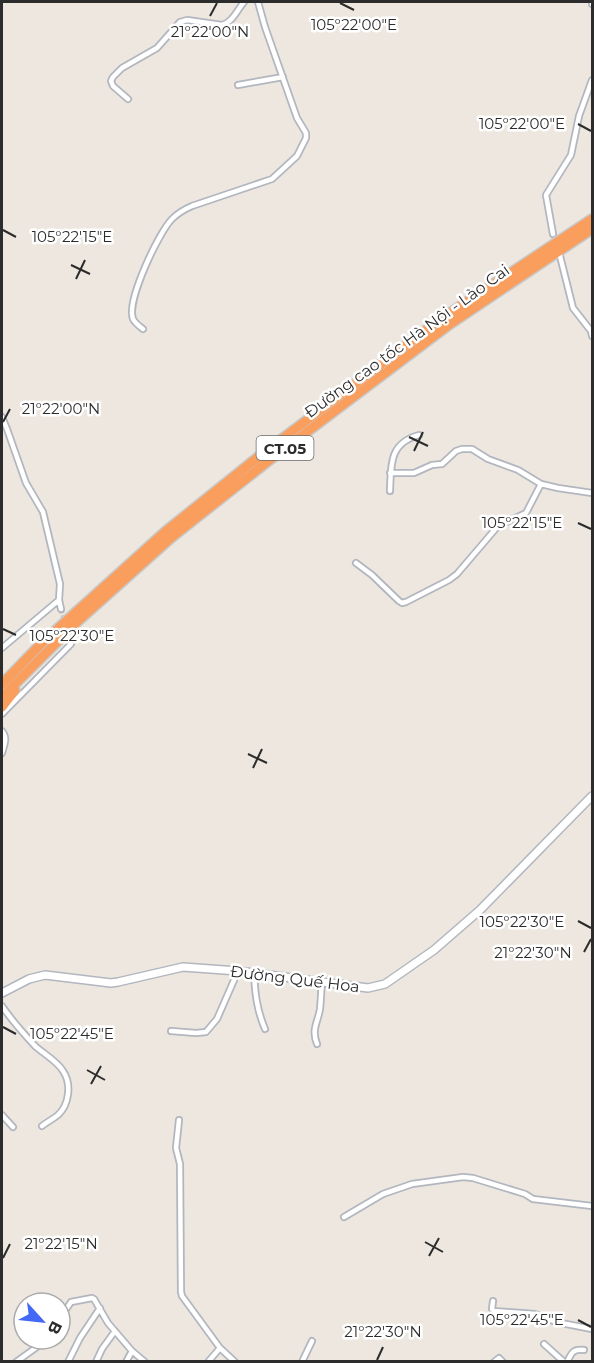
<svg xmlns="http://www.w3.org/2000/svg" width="594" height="1363" font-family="Montserrat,sans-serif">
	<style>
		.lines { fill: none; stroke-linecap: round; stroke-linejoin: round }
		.street-tunnel { stroke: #c6c2bb; stroke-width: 4.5; stroke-dasharray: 4.5 2; stroke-linecap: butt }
		.street-casing { stroke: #b2b6bf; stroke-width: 8 }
		.secondary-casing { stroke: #b2b6bf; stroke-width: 10 }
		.highway-casing { stroke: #c8c8c8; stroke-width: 12 }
		.street { stroke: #fff; stroke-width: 4.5 }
		.secondary { stroke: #fff; stroke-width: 7 }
		.highway { stroke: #fa9e5d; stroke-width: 9 }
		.ticks { fill: none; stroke: #2c2c2c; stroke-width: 2 }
		.labels { text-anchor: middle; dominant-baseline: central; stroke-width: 5; stroke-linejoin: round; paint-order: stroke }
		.shield { fill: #fff; stroke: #6b6b6b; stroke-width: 1.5 }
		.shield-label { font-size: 15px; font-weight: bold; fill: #2c2c2c }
		.street-label { font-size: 16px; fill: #2c2c2c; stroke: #fff }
		.ticks-label { font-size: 15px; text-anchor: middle; fill: #2c2c2c; stroke: #fff; stroke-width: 5; stroke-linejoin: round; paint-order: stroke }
	</style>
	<rect width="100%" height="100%" fill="#ede7df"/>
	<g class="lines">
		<path class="street-tunnel" d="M 61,609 L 65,623"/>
		<defs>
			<path id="street" d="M 592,2 L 592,4
				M 238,85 L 283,77
				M 128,99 L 113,86 L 111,81 L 113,77 L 122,68 L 157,48 L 180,22 L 187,20 L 222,25 C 233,22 237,10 244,2
				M 553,234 L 546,195 L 571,155 L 579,116 L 592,80
				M 560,256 L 573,308 L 591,331 L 592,336
				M 143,329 C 139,326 135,323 133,319 C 126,301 159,232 172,219 C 178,213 185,209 192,206 L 272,179 L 297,156 L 306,138 L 306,133 L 297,118 L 265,27 L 258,2
				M 2,417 L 7,429 L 26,483 L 43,512 L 60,584 L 59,600 L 61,609
				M 390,473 L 414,473 L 432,465 L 442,464 L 456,451 L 462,449 L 472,449 L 488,459 L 518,470 L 541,484 L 558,488 L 592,493
				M 390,491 C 391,465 389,443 419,435
				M 356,563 L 372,575 L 399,601 L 402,603 L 406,602 L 449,580 L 457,574 L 498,526 L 526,513 L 541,484
				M 2,648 L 59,600
				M 2,714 L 71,644 L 67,632
				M 2,731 C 8,738 4,745 2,753
				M 254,973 C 255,994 257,1010 265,1029
				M 2,1006 C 12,1021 23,1033 35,1046 C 44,1054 57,1061 63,1071 C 72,1084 69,1105 58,1115 C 53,1119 47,1122 42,1126
				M 171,1031 L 196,1033 L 206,1032 L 217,1019 L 238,971
				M 317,1044 C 311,1029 318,1022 320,1009 C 321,1000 321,991 322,983
				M 2,1115 L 13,1127
				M 179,1120 L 176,1148 L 180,1164 L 181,1292 L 182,1296 L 220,1348 L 235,1362
				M 344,1217 L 383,1194 L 412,1184 L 463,1177 L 473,1178 L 525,1194 L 533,1199 L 592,1206
				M 493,1301 L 492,1309 L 494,1311 L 535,1314 L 556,1322 L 592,1329
				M 60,1318 L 71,1302 L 92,1298 L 94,1299 L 108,1323 L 132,1351 L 145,1362
				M 544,1344 L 564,1362
				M 16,1362 L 41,1344 L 46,1339
				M 68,1362 L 80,1338 L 100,1308
				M 96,1362 L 102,1349 L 115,1331
				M 126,1362 L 132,1351
				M 208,1362 L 220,1348
				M 302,1362 L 312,1341
				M 494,1362 L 499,1358 L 503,1362
				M 567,1362 C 572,1353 572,1349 584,1350"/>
			<path id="secondary" d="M 2,993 L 29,979 L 45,975 L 111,983 L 118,982 L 183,967 L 238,971 L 368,988 L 385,984 L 434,950 L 480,910 L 592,796"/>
			<path id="highway" d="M 2,684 L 44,641 L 166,531 L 262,454 L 441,319 L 592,219
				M 2,697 L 78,621 L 172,537 L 267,462 L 450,324 L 592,229
				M 2,707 L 15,690"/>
		</defs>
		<use href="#street" class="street-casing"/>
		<use href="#secondary" class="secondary-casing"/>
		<use href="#highway" class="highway-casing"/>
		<use href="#street" class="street"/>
		<use href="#secondary" class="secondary"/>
		<use href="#highway" class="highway"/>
	</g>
	<path class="ticks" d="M 340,3 L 354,10M 210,16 L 217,3M 578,124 L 591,131M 3,230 L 16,237M 71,265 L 90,274M 76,279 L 85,260M 3,422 L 10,409M 409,437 L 428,446M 414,451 L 423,432M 578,523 L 591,529M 3,629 L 16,635M 248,754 L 267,763M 253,768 L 262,749M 578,921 L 591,928M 584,952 L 591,939M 3,1027 L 16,1034M 87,1070 L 105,1080M 91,1084 L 101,1066M 425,1242 L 443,1252M 429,1256 L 439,1238M 3,1258 L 10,1244M 578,1320 L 591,1327M 377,1360 L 383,1347"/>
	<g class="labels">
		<rect class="shield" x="256.5" y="436" width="57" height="24" rx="4.5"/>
		<g class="shield-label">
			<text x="285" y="448">CT.05</text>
		</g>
		<g class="street-label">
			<text transform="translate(407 341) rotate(-36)">Đường cao tốc Hà Nội - Lào Cai</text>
			<text transform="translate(295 979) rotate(7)">Đường Quế Hoa</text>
		</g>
	</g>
	<g class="ticks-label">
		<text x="354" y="30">105°22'00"E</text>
		<text x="210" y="37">21°22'00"N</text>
		<text x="522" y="129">105°22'00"E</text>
		<text x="72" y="242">105°22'15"E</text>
		<text x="61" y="414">21°22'00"N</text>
		<text x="522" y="528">105°22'15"E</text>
		<text x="72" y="641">105°22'30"E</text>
		<text x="522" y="927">105°22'30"E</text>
		<text x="533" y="958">21°22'30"N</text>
		<text x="72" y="1039">105°22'45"E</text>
		<text x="61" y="1249">21°22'15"N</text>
		<text x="522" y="1325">105°22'45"E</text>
		<text x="383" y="1337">21°22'30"N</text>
	</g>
	<rect width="594" height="1363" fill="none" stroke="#2c2c2c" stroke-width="6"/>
	<g transform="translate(42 1321) rotate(117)"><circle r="28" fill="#ffffff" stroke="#ababab" stroke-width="1.5"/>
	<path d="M0-4.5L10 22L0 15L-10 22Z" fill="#4468f6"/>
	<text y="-9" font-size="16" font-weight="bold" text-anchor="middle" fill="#2c2c2c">B</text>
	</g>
</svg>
